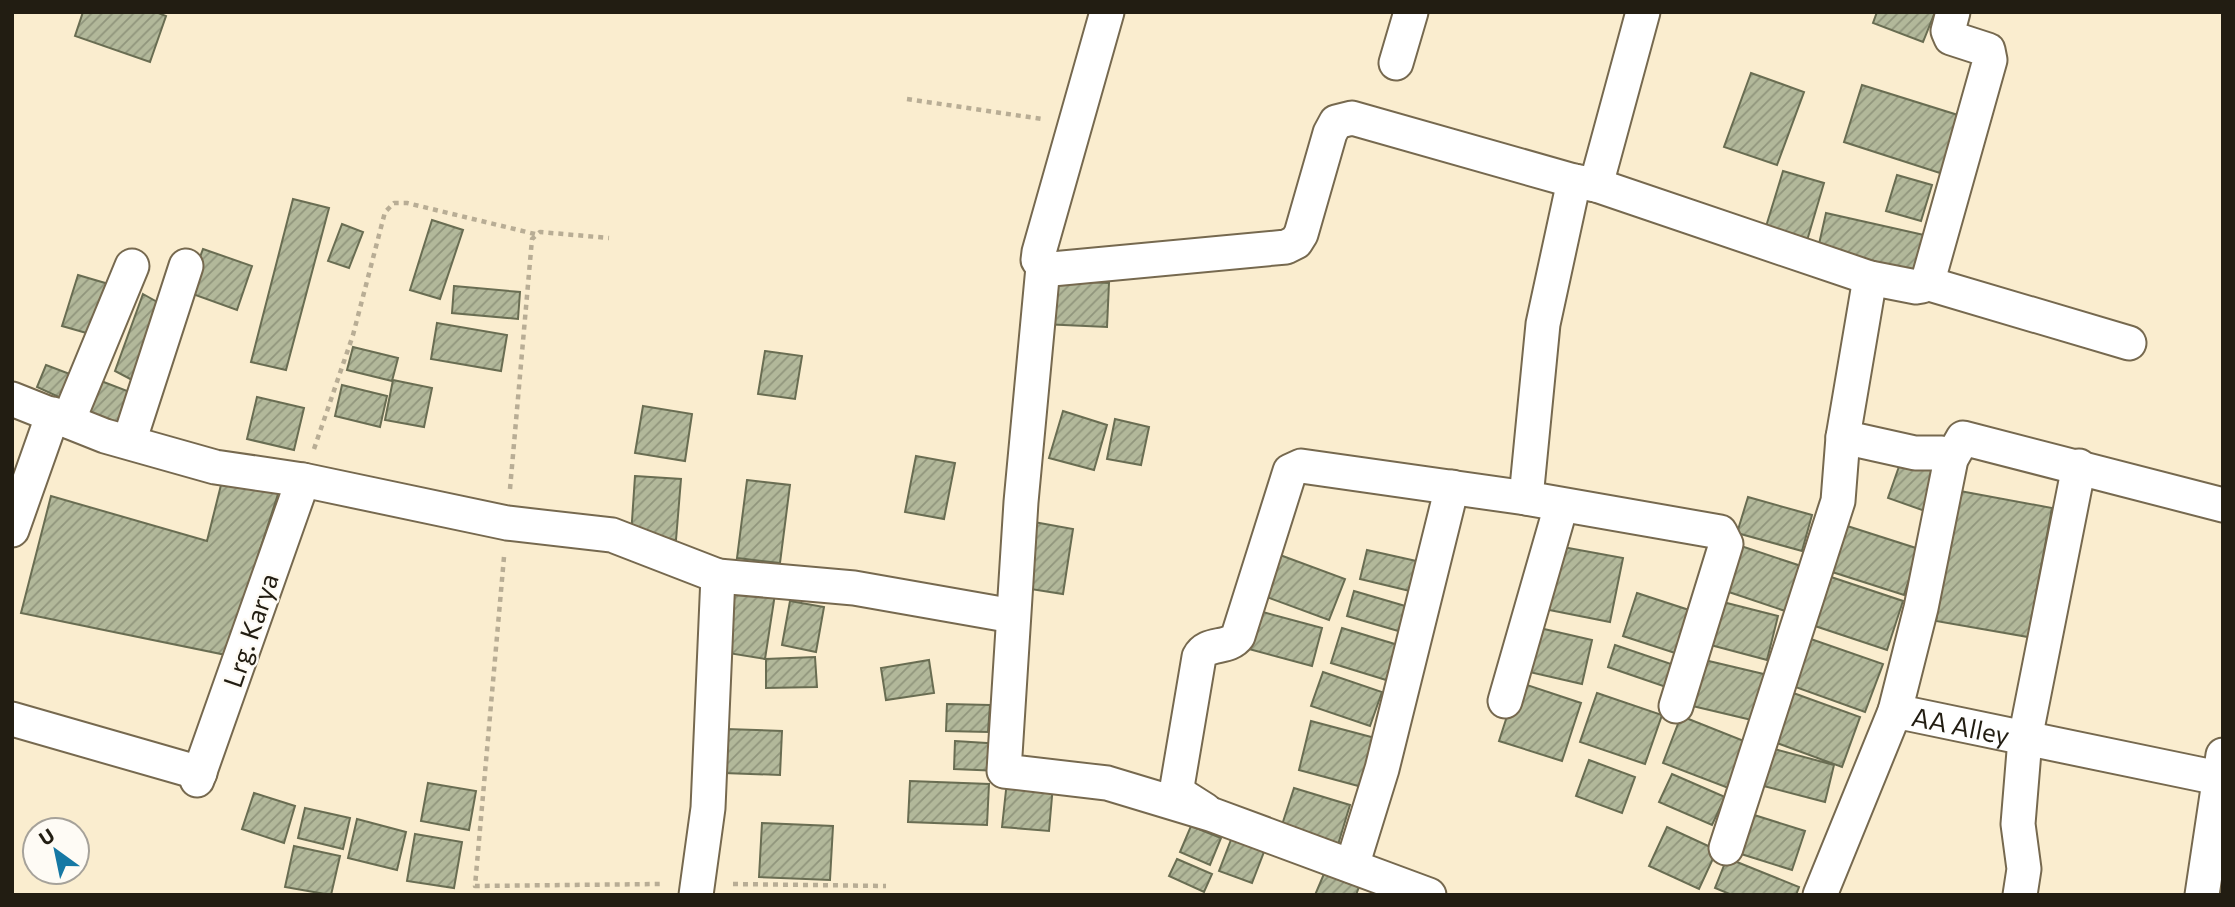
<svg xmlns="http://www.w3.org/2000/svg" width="2235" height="907" font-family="Commissioner,sans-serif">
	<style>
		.building { fill: url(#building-hatch); stroke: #696d52; stroke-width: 2 }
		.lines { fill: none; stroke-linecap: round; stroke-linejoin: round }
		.minor-casing { stroke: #76694f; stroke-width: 37 }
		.path { stroke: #b8ad95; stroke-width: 4.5; stroke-dasharray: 5 5; stroke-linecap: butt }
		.minor { stroke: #fff; stroke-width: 33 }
		.labels { text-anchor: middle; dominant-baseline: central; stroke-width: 5; stroke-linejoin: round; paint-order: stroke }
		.street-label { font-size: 26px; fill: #221d12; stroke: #fefbf5 }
	</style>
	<defs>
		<pattern id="building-hatch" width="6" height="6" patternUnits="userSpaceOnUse" patternTransform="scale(1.75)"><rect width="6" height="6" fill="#b2b89a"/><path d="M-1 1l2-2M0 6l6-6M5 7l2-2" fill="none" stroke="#90957c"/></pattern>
	</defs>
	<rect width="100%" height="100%" fill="#faedcf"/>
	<path class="building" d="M 83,12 L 156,12 L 166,16 L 150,62 L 75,36 Z
		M 1877,12 L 1935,12 L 1923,42 L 1873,23 Z
		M 1751,73 L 1804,92 L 1777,165 L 1724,147 Z
		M 1862,85 L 1961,116 L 1943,174 L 1844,142 Z
		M 1783,171 L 1824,183 L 1806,244 L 1764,233 Z
		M 1897,175 L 1932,185 L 1921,221 L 1886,211 Z
		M 293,199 L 329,208 L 286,370 L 251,362 Z
		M 1826,213 L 1924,235 L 1914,276 L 1817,253 Z
		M 432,220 L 463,230 L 440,299 L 410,290 Z
		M 342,224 L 363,232 L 349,268 L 328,261 Z
		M 203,249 L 252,266 L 237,310 L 187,292 Z
		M 78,275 L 112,285 L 97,336 L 62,326 Z
		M 1044,280 L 1109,283 L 1107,327 L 1042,324 Z
		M 454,286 L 520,292 L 518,319 L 452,313 Z
		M 143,294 L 166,307 L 136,382 L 115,371 Z
		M 437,323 L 507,335 L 501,371 L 431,359 Z
		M 353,347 L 398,358 L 392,381 L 347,370 Z
		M 765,351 L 802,356 L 795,399 L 758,394 Z
		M 46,365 L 83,379 L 74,404 L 37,387 Z
		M 393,380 L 432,388 L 424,427 L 385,420 Z
		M 101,381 L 130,392 L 120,427 L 86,417 Z
		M 342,385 L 387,396 L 380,427 L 335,416 Z
		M 257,397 L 304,408 L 294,450 L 247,439 Z
		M 643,406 L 692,414 L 685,461 L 635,453 Z
		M 1063,411 L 1107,425 L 1094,470 L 1049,458 Z
		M 1115,419 L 1149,427 L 1141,465 L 1107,459 Z
		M 916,456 L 955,463 L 944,519 L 905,512 Z
		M 1902,458 L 1938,470 L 1925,511 L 1888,498 Z
		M 635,476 L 681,479 L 676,540 L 631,536 Z
		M 747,480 L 790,485 L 780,563 L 737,558 Z
		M 222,481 L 279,491 L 226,655 L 21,613 L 51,496 L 207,541 Z
		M 1960,491 L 2052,508 L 2028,637 L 1936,621 Z
		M 1748,497 L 1812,515 L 1802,551 L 1737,533 Z
		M 1034,522 L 1073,529 L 1063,594 L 1024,588 Z
		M 1841,524 L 1919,549 L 1904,595 L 1826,570 Z
		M 1735,544 L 1801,566 L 1785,611 L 1720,589 Z
		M 1552,545 L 1623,558 L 1610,622 L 1539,608 Z
		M 1367,550 L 1421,562 L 1414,592 L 1360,579 Z
		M 1280,555 L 1345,579 L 1329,620 L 1264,596 Z
		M 1825,575 L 1903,601 L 1887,650 L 1809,624 Z
		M 718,578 L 775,594 L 765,659 L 728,653 Z
		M 1354,591 L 1412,608 L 1405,633 L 1347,616 Z
		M 1637,593 L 1689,610 L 1675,653 L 1623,636 Z
		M 1715,600 L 1778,616 L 1767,660 L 1703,643 Z
		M 790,601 L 824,607 L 816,652 L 782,645 Z
		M 1259,611 L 1322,628 L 1312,666 L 1249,649 Z
		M 1531,626 L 1592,640 L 1582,684 L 1521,670 Z
		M 1342,628 L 1398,645 L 1386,680 L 1331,663 Z
		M 1805,637 L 1883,664 L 1865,712 L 1787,684 Z
		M 1615,645 L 1677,666 L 1669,688 L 1608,667 Z
		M 815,657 L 817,687 L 766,688 L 766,659 Z
		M 1696,658 L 1768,675 L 1756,721 L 1684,704 Z
		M 929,660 L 934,693 L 886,700 L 881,668 Z
		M 1323,672 L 1382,692 L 1370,726 L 1311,706 Z
		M 1518,682 L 1581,703 L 1562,761 L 1499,741 Z
		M 1785,690 L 1860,717 L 1842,767 L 1766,739 Z
		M 1597,693 L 1662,715 L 1645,764 L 1580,742 Z
		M 947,704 L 990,705 L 988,732 L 946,731 Z
		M 1681,716 L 1749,743 L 1731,789 L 1663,763 Z
		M 1311,721 L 1375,738 L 1362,787 L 1299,770 Z
		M 726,729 L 782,731 L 780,775 L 724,773 Z
		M 955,741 L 1002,744 L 1000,771 L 954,769 Z
		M 1767,747 L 1834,765 L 1825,802 L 1756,784 Z
		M 1589,760 L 1635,777 L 1622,813 L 1576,796 Z
		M 1672,774 L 1725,797 L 1712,825 L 1659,802 Z
		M 910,781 L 989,784 L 987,825 L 908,822 Z
		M 1007,781 L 1053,785 L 1049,831 L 1002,827 Z
		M 428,783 L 476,791 L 469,830 L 421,821 Z
		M 1294,788 L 1350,805 L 1337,848 L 1280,831 Z
		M 254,793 L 295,806 L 284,843 L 242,829 Z
		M 305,808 L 350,818 L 343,849 L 298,838 Z
		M 1751,814 L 1805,831 L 1792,870 L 1738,853 Z
		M 357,819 L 406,832 L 397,870 L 348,858 Z
		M 762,823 L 833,826 L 830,880 L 759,877 Z
		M 1191,826 L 1221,838 L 1210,865 L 1180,852 Z
		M 1667,827 L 1717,850 L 1699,889 L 1649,866 Z
		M 1234,832 L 1267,844 L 1252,883 L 1219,871 Z
		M 415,834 L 462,842 L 454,888 L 407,881 Z
		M 294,846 L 340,856 L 331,895 L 285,887 Z
		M 1727,858 L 1799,887 L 1796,895 L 1732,895 L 1715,888 Z
		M 1177,859 L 1212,874 L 1204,892 L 1169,876 Z
		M 1326,869 L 1360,884 L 1356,895 L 1315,895 Z"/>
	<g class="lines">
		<defs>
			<g id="minor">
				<path d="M 1107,12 L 1039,252 L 1038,260 L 1043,267 L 1052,269 L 1286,247 L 1296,242 L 1301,234 L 1330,133 L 1336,122 L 1352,118 L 1574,181 L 1596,185 L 1870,278"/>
				<path d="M 1396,63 L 1411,12"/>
				<path d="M 1574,181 L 1543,324 L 1526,498 L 1720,532 L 1726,544 L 1676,706"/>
				<path d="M 1596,185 L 1643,12"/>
				<path d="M 1043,267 L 1021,502 L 1004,771 L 1107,783 L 1213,815 L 1429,895"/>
				<path d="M 1926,283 L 2129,343"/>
				<path d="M 12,399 L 105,436 L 215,467 L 303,480 L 197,780"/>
				<path d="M 68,421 L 132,266"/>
				<path d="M 129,442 L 186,266"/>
				<path d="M 1951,459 L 1942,453 L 1915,453 L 1843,437 L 1870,278 L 1916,287 L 1922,286 L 1929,277 L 1990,60 L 1988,50 L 1951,38 L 1948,31 L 1953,12"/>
				<path d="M 303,480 L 507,523 L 612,535 L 718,576 L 708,808 L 696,895"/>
				<path d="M 12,530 L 53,414"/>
				<path d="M 718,576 L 854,588 L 1013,616"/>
				<path d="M 1505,701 L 1561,506"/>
				<path d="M 1895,711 L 1921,608 L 1951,459 L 1963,438 L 2223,505"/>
				<path d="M 12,719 L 200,773"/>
				<path d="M 1205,810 L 1183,796 L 1177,787 L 1199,657 C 1207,641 1228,650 1238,636 L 1290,471 L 1301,466 L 1526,498"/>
				<path d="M 1726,848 L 1838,501 L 1843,437"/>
				<path d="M 1352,866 L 1382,769 L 1452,487"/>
				<path id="s1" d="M 1820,895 L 1895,711 L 2223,779"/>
				<path d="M 2020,895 L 2024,869 L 2018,824 L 2025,739 L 2079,466"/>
				<path d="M 2202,895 L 2223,755"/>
			</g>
		</defs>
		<use href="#minor" class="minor-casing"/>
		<path class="path" d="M 907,99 L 1042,119
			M 314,449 L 353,335 L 385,212 L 394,203 L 407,203 L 535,234
			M 510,489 L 532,239 L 540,232 L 609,238
			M 504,557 L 475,886 L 661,884
			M 733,884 L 886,886"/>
		<use href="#minor" class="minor"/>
	</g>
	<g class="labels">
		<g class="street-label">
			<text transform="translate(250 630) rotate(-71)">Lrg. Karya</text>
			<text stroke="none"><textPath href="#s1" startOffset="266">AA Alley</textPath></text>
		</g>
	</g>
	<rect width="2235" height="907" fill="none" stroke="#221d12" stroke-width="28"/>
	<g transform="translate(56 851) rotate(327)"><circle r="33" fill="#fefbf5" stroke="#a6a29a" stroke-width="2"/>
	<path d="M0-5L12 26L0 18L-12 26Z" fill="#1678a4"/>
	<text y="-10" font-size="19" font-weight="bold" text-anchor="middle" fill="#221d12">U</text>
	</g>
</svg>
